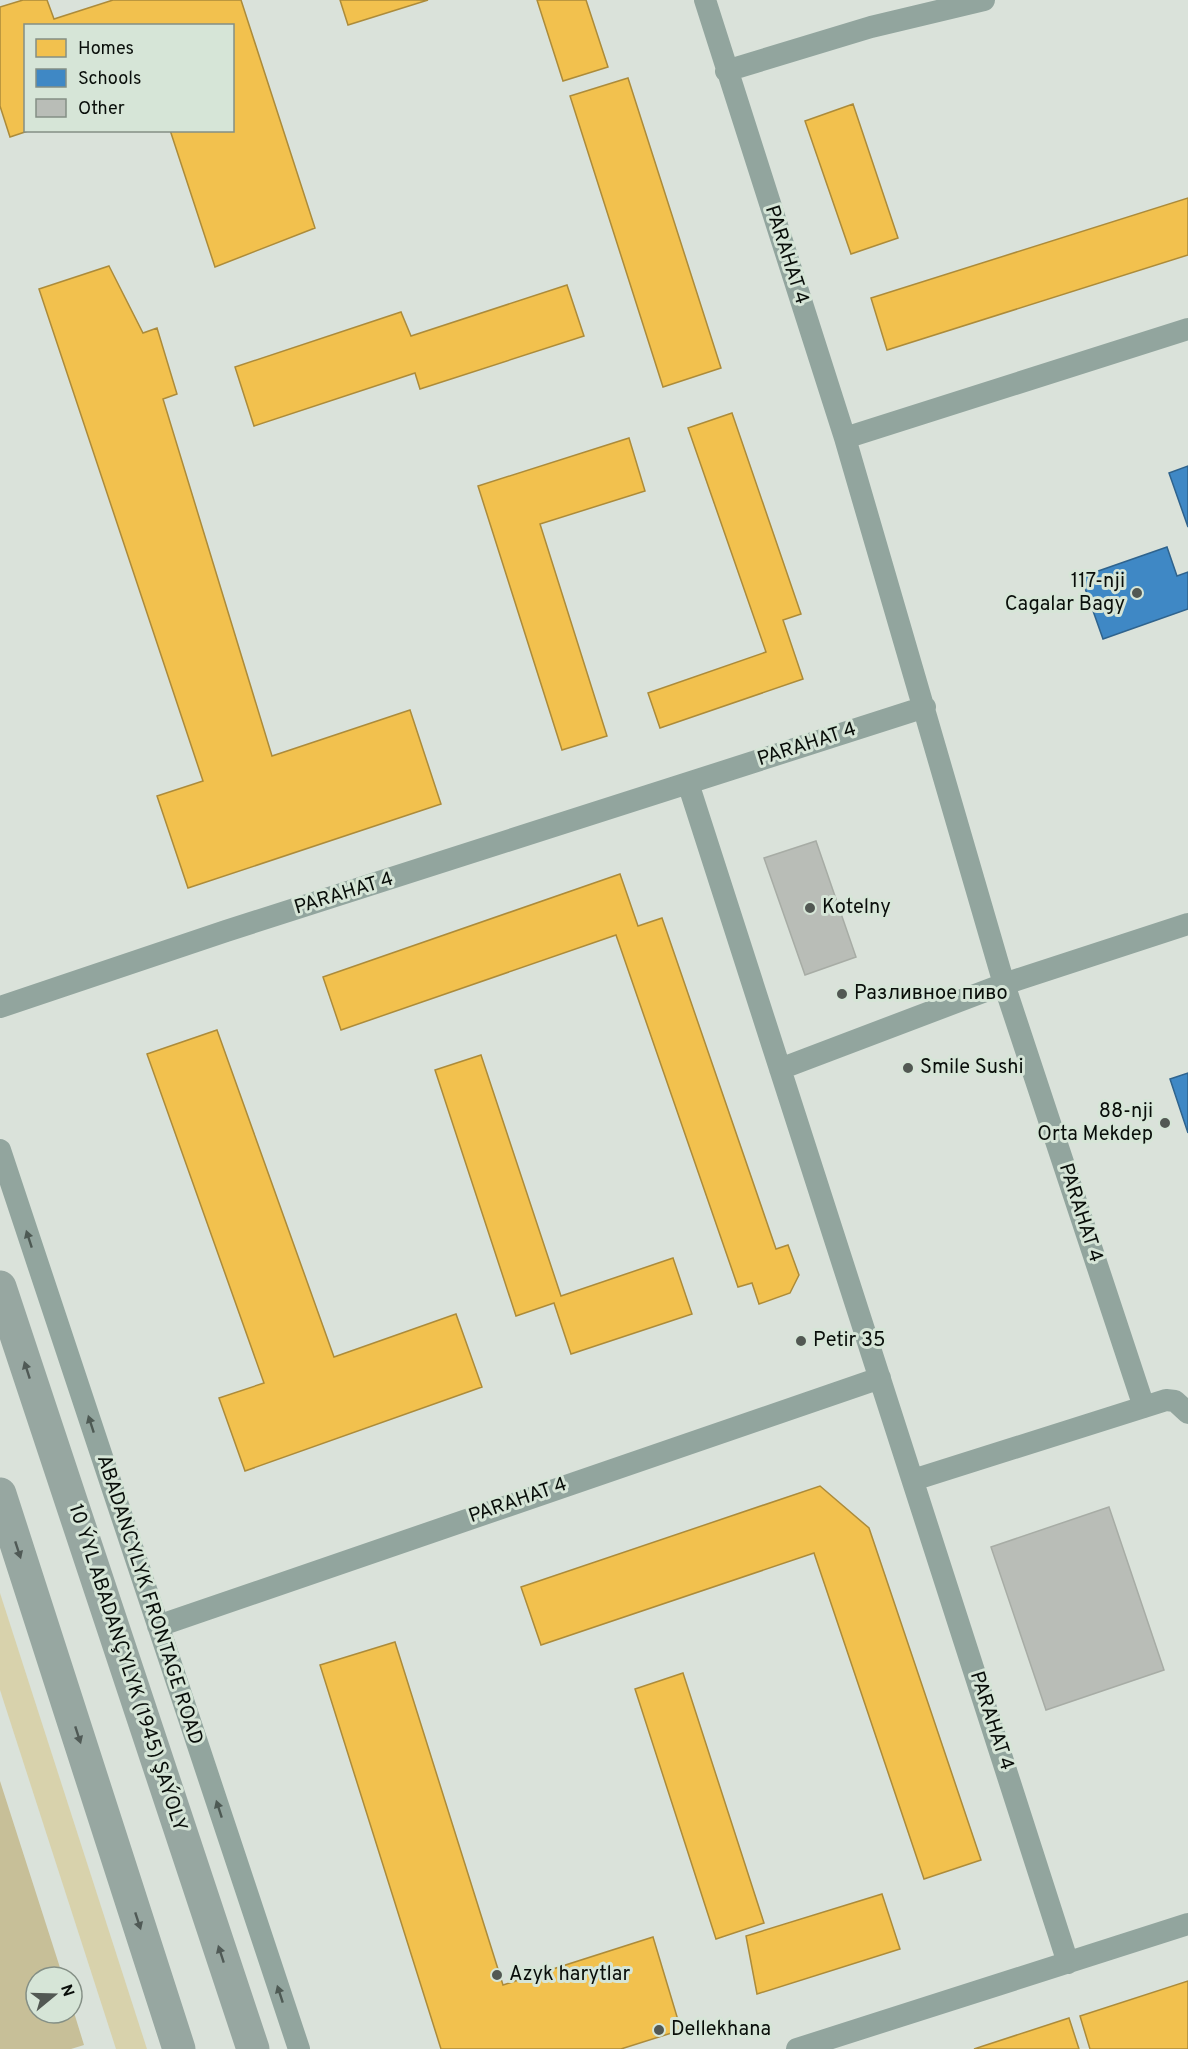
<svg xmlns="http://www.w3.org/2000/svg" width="1188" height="2049" font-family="Overpass,sans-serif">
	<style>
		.green { fill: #d8d2ac }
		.forest { fill: #c7bf98 }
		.homes { fill: #f2c14e; stroke: #ac8b3a; stroke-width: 1.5 }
		.schools { fill: #3f88c5; stroke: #2f638d; stroke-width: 1.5 }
		.building { fill: #b9bdb7; stroke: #a7aca5; stroke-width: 1.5 }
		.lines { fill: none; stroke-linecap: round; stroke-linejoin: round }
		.minor { stroke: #92a59e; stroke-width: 22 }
		.primary { stroke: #97a7a1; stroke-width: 33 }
		.oneway { fill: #4e5a54 }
		.oneway2 { fill: #505a56 }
		.poi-dot { fill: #525853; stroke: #d6e5d7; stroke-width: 2 }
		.labels { text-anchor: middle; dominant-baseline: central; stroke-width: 6; stroke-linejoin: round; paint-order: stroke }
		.street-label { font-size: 20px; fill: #090e0a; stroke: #d6e5d7 }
		.poi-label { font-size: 20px; fill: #090e0a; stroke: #d6e5d7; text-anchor: start }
	</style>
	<rect width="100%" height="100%" fill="#dae2da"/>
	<path class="green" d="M 0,1593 L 147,2049 L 116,2049 L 0,1690 Z"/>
	<path class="forest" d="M 0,1781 L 63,1977 L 36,1977 L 36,2013 L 72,2013 L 72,2006 L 84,2045 L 71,2049 L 0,2049 Z"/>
	<path class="homes" d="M 23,0 L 47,0 L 54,19 L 113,0 L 241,0 L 315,228 L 215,267 L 170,130 L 232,130 L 232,26 L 26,26 L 26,130 L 31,130 L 10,137 L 0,106 L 0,7 Z
		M 340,0 L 428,0 L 348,25 Z
		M 537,0 L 586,0 L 608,67 L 563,81 Z
		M 628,78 L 721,368 L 663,387 L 570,96 Z
		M 853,104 L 898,238 L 851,254 L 805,121 Z
		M 1188,198 L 1188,255 L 887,350 L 871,298 Z
		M 109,266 L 143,333 L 157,328 L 177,394 L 163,399 L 272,756 L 410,710 L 441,804 L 188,888 L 157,796 L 203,781 L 39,289 Z
		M 567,285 L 584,336 L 420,389 L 415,373 L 254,426 L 235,367 L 401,312 L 411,336 Z
		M 732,413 L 801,614 L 783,620 L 803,679 L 660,728 L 648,693 L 766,652 L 688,428 Z
		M 629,438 L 645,491 L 540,524 L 607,736 L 562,750 L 478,486 Z
		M 620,874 L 638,926 L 662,918 L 776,1249 L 788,1245 L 799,1275 L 790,1293 L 759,1304 L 752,1283 L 738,1287 L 616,935 L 341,1030 L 323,977 Z
		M 217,1030 L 334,1357 L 456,1314 L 482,1387 L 245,1471 L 219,1398 L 264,1383 L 147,1054 Z
		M 481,1055 L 561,1296 L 673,1258 L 692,1314 L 571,1354 L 554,1303 L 516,1316 L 435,1070 Z
		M 820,1486 L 869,1528 L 981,1860 L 924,1879 L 814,1553 L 541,1645 L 521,1587 Z
		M 395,1642 L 503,1985 L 653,1937 L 681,2030 L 621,2049 L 441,2049 L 320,1665 Z
		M 683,1673 L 764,1923 L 716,1939 L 635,1689 Z
		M 882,1894 L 900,1949 L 757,1994 L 746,1936 Z
		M 1188,1981 L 1188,2049 L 1090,2049 L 1080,2016 Z
		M 1069,2018 L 1079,2049 L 974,2049 Z"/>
	<path class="schools" d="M 1188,466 L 1188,527 L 1169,473 Z
		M 1167,547 L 1177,576 L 1188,572 L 1188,609 L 1103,639 L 1081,577 Z
		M 1188,1073 L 1188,1133 L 1170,1079 Z"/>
	<path class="building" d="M 816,841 L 856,957 L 805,975 L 764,858 Z
		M 1109,1507 L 1164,1670 L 1046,1710 L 991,1547 Z"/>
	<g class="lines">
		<path class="minor" d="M 705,0 L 845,438 L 1004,984 L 1144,1407
			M 726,71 L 871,27 L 984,0
			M 845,438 L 1188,329
			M 688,783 L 1068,1963
			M 0,1007 L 226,931 L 925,707
			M 780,1069 L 1004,984 L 1188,924
			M 0,1150 L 299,2049
			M 913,1480 L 1166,1400 L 1175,1401 L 1188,1413
			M 158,1626 L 880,1378
			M 797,2049 L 1188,1924"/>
		<path class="primary" d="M 0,1287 L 253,2049
			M 0,1494 L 179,2049"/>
	</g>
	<defs><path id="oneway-solid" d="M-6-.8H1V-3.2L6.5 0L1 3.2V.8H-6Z" transform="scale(1.5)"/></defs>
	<g class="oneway">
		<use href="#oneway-solid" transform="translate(29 1239) rotate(-108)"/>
		<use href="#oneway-solid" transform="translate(91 1424) rotate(-108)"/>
		<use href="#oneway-solid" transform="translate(219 1809) rotate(-108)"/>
		<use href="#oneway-solid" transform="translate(280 1994) rotate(-108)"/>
	</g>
	<g class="oneway2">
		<use href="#oneway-solid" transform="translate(27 1370) rotate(-108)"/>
		<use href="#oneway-solid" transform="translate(18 1550) rotate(72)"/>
		<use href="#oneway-solid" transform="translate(78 1735) rotate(72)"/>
		<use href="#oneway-solid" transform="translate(138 1921) rotate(72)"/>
		<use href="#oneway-solid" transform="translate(221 1954) rotate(-108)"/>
	</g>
	<g class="poi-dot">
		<circle cx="1137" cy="593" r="6"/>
		<circle cx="810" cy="908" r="6"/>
		<circle cx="842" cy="994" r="6"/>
		<circle cx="908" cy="1068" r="6"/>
		<circle cx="1165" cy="1123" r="6"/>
		<circle cx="801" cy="1341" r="6"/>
		<circle cx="497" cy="1975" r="6"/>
		<circle cx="659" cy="2030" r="6"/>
	</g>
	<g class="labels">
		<g class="street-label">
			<text transform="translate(786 255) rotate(72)">PARAHAT 4</text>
			<text transform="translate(807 745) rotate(-18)">PARAHAT 4</text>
			<text transform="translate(344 894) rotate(-17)">PARAHAT 4</text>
			<text transform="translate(1080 1213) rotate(72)">PARAHAT 4</text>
			<text transform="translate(518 1501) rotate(-19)">PARAHAT 4</text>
			<text transform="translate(149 1600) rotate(72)">ABADANCYLYK FRONTAGE ROAD</text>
			<text transform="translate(127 1668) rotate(72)">10 ÝYL ABADANÇYLYK (1945) ŞAÝOLY</text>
			<text transform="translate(991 1721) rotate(72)">PARAHAT 4</text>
		</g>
		<g class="poi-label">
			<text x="1125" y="582" text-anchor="end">117-nji<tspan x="1125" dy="23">Cagalar Bagy</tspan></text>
			<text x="822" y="908">Kotelny</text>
			<text x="854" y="994">Разливное пиво</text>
			<text x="920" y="1068">Smile Sushi</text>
			<text x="1153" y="1112" text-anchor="end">88-nji<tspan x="1153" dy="23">Orta Mekdep</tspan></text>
			<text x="813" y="1341">Petir 35</text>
			<text x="509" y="1975">Azyk harytlar</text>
			<text x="671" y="2030">Dellekhana</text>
		</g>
	</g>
	<rect x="24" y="24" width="210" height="108" fill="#d6e5d7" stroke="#848f85" stroke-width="1.5"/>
	<rect x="36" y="39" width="30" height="18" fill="#f2c14e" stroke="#848f85" stroke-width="1.5"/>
	<text x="78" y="54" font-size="18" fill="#090e0a">Homes</text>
	<rect x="36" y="69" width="30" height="18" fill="#3f88c5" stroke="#848f85" stroke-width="1.5"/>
	<text x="78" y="84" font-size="18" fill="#090e0a">Schools</text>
	<rect x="36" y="99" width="30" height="18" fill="#b9bdb7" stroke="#848f85" stroke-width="1.5"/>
	<text x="78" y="114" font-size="18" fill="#090e0a">Other</text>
	<g transform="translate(54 1995) rotate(71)"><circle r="28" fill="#d6e5d7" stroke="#848f85" stroke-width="1.5"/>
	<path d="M0-4.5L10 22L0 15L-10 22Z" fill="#525853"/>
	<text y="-9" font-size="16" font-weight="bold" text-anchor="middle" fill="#090e0a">N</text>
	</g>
</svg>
